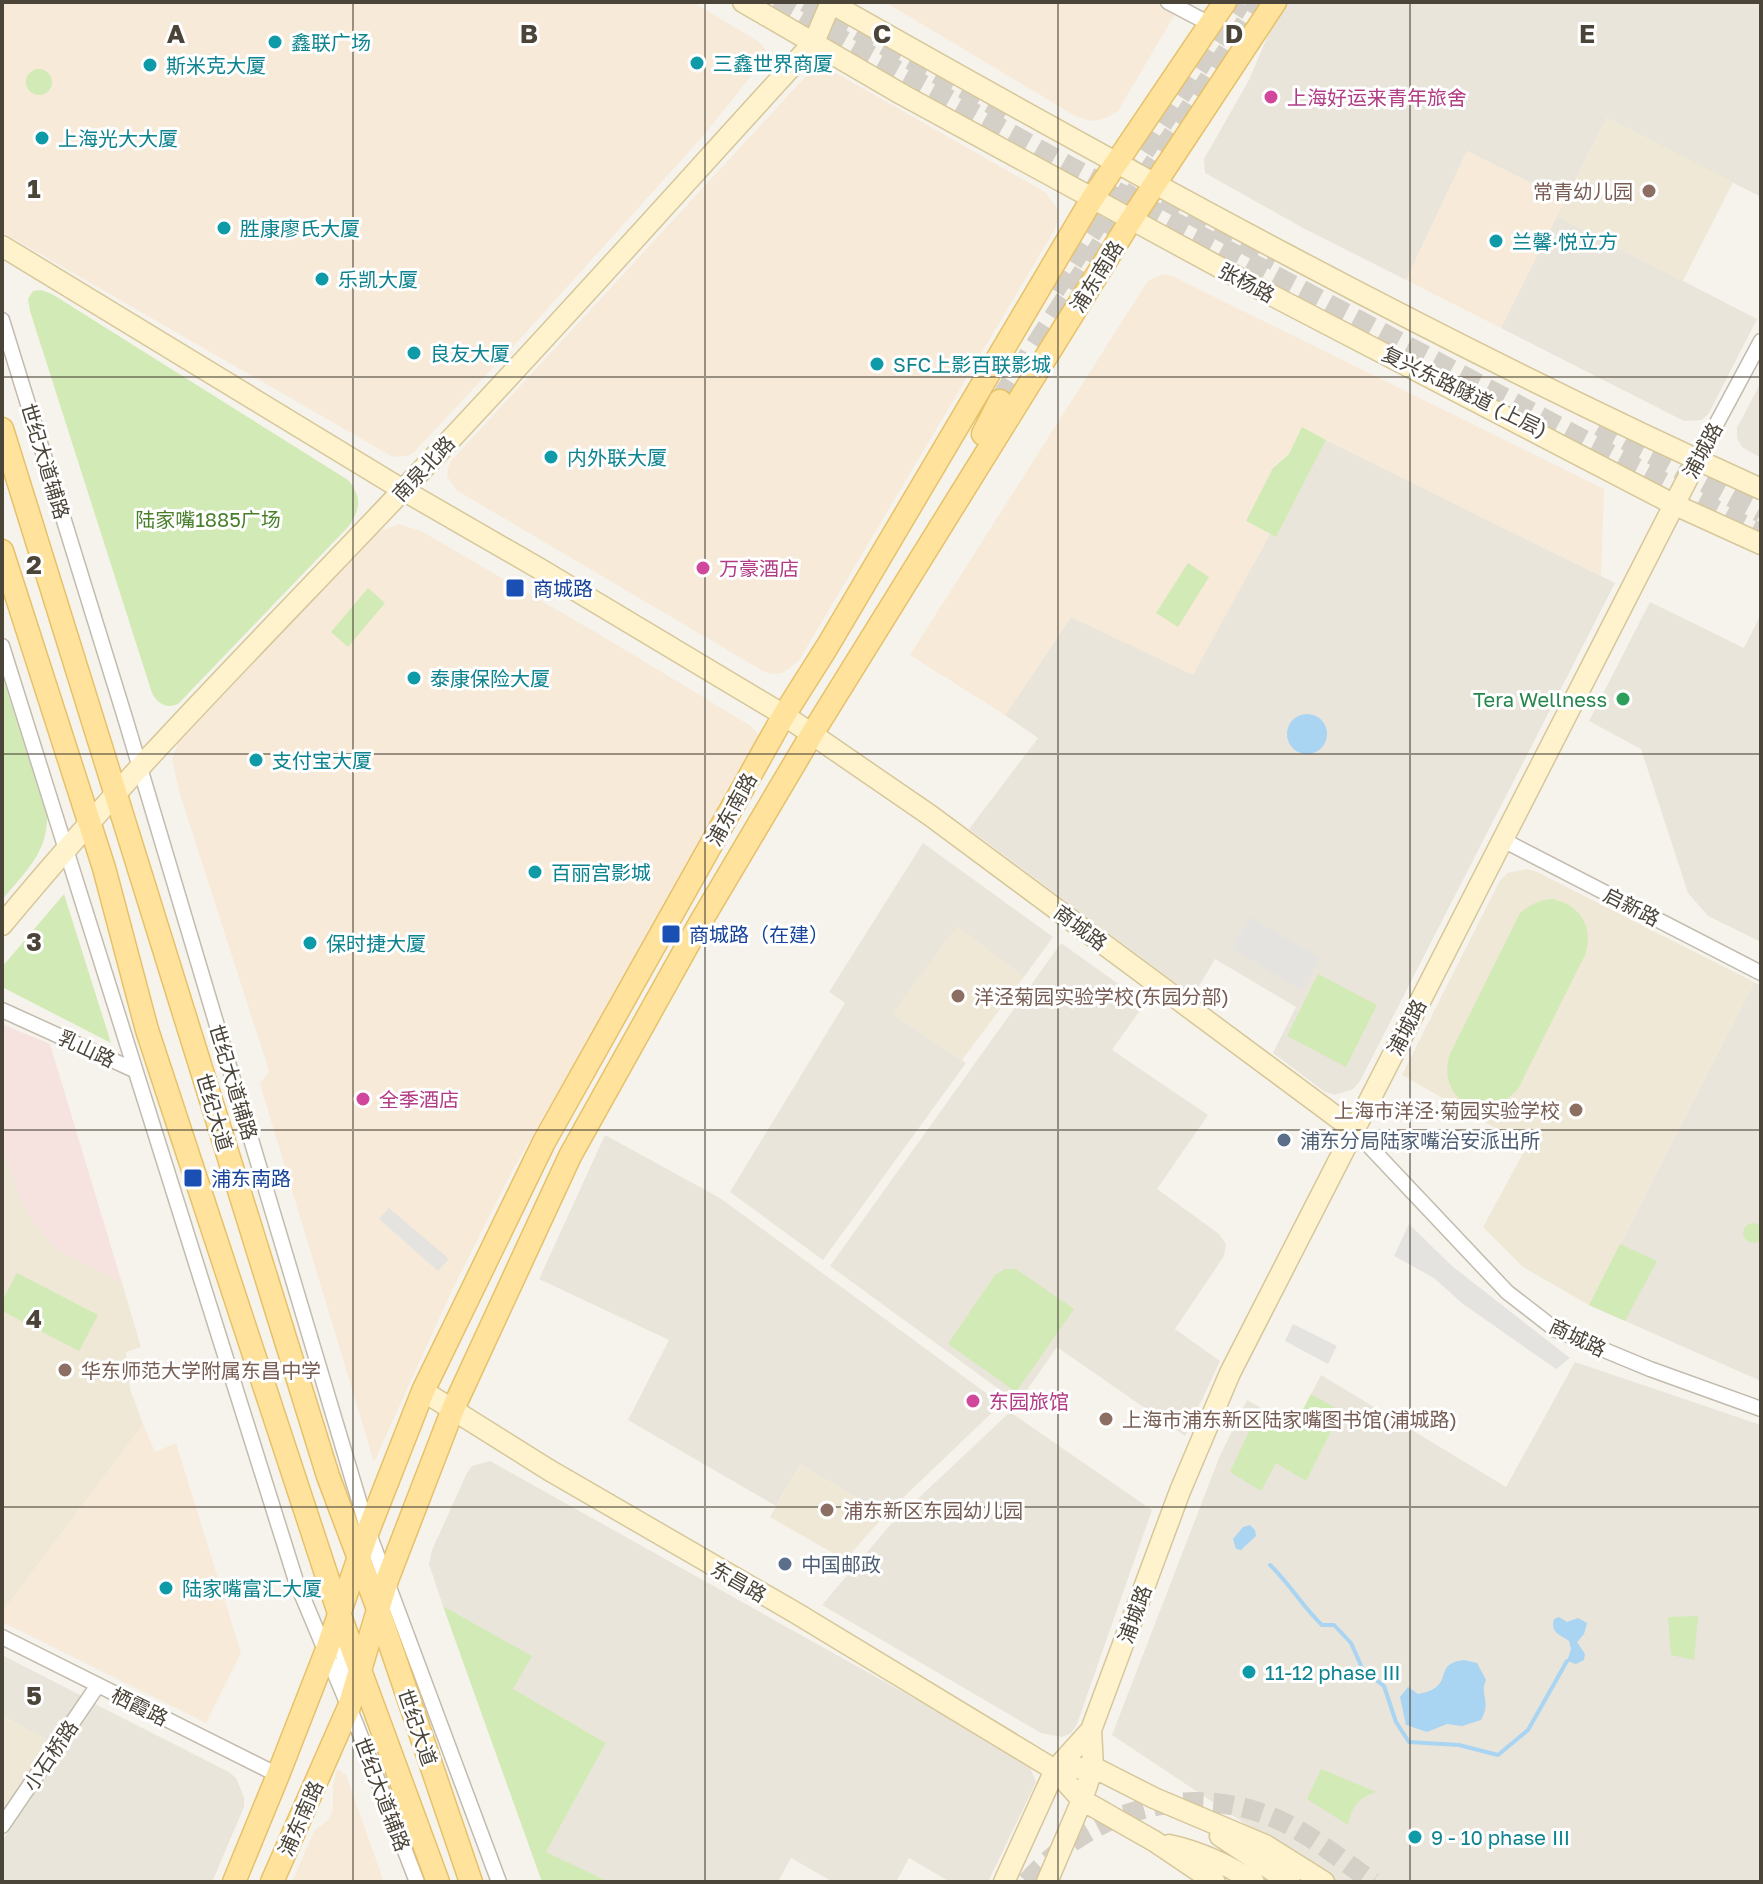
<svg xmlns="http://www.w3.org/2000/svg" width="1763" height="1884" font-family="'Golos Text','Noto Sans SC',sans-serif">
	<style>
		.residential { fill: #eae5da }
		.commercial { fill: #f7ead8 }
		.education { fill: #efe8d6 }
		.medical { fill: #f6e3e0 }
		.green { fill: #d2eab5 }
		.parking { fill: #e5e3e0 }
		.water { fill: #a9d4f2 }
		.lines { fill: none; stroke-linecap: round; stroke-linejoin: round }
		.stream { stroke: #a9d4f2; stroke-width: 4 }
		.secondary-tunnel { stroke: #d4d0c8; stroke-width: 20; stroke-dasharray: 20 10; stroke-linecap: butt }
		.primary-tunnel { stroke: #d4d0c8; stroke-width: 22; stroke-dasharray: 22 11; stroke-linecap: butt }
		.street-casing { stroke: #c2bbae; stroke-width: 17 }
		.secondary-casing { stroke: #d6c79b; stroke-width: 23 }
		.primary-casing { stroke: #e6c16a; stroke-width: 25 }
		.street { stroke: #fff; stroke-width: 14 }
		.secondary { stroke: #fff3cd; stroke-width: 20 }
		.primary { stroke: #ffe39c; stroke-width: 22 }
		.grid { fill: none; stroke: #4b4439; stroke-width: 2; stroke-opacity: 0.55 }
		.culture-dot { fill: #0f9aa8; stroke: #fff; stroke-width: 3 }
		.hotel-dot { fill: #d1479c; stroke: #fff; stroke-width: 3 }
		.education-dot { fill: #8d6e63; stroke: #fff; stroke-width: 3 }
		.transit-dot { fill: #1a4fb4; stroke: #fff; stroke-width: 3 }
		.leisure-dot { fill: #2e9e5b; stroke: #fff; stroke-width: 3 }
		.service-dot { fill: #5c6f8a; stroke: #fff; stroke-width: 3 }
		.labels { text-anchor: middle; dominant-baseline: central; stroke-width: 6; stroke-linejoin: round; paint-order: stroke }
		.culture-label { font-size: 20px; fill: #0d838f; stroke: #fff; text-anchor: start }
		.hotel-label { font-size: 20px; fill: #b23c85; stroke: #fff; text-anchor: start }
		.education-label { font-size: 20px; fill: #785e54; stroke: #fff; text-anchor: start }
		.street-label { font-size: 20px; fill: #4b4439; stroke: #fff }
		.park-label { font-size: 20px; fill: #4a7f2a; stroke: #fff }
		.transit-label { font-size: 20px; fill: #164399; stroke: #fff; text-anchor: start }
		.leisure-label { font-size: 20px; fill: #27864d; stroke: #fff; text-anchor: end }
		.service-label { font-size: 20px; fill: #4e5e75; stroke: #fff; text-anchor: start }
		.grid-label { font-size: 26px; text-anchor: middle; font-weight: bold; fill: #4b4439; stroke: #fff; stroke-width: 6; stroke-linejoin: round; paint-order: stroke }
	</style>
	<rect width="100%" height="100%" fill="#f6f3ec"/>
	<path class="residential" d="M 1286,2 L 1761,2 L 1761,197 L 1607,118 L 1565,200 L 1467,151 L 1406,280 L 1305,229 L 1205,173 L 1204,159 L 1249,80 L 1275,19 Z
		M 1557,216 L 1757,319 L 1709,413 L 1702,420 L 1684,421 L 1501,328 Z
		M 1761,382 L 1761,458 L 1742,447 L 1737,438 L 1737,428 Z
		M 1326,440 L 1615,583 L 1360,1081 L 1353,1089 L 1335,1095 L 1325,1092 L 1273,1053 L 1296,1007 L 1215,959 L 1193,996 L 969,829 L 1038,738 L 1005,715 L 1071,617 L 1193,674 L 1270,534 L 1276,536 Z
		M 1650,602 L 1744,648 L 1761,614 L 1761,942 L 1708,916 L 1688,893 L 1641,749 L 1589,721 Z
		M 923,843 L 1053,937 L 1024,977 L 957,927 L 893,1014 L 966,1063 L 823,1260 L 730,1192 L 845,1003 L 829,992 Z
		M 1061,943 L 1145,1003 L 1112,1050 L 1208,1115 L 1157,1189 L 1219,1234 L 1226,1244 L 1224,1256 L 1175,1329 L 1220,1361 L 1185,1436 L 1057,1347 L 1018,1403 L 830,1266 Z
		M 1754,982 L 1761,986 L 1761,1381 L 1589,1305 Z
		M 605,1135 L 720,1198 L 1001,1404 L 886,1514 L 800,1465 L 776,1506 L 628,1420 L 669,1340 L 539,1279 Z
		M 1575,1362 L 1761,1425 L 1761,1882 L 1333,1882 L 1112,1735 L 1219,1458 L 1247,1400 L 1294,1427 L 1321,1375 L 1506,1487 Z
		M 1010,1412 L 1152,1510 L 1077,1724 L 1071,1733 L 1062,1737 L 1041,1733 L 822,1605 L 891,1524 Z
		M 490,1461 L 1021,1758 L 1029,1765 L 1036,1782 L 988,1882 L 950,1882 L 909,1858 L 896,1882 L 833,1882 L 791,1858 L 778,1882 L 609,1882 L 545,1853 L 606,1743 L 512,1689 L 531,1656 L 443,1606 L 429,1564 L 432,1550 L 467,1473 L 472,1466 Z
		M 2,1655 L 82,1696 L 51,1742 L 2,1716 Z
		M 95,1704 L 229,1772 L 236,1778 L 244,1797 L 244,1807 L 212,1882 L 2,1882 L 2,1841 Z"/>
	<path class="commercial" d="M 2,2 L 693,2 L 759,42 L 766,50 L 767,56 L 704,135 L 522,337 L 414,452 L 407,456 L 393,457 L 2,232 Z
		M 885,2 L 1197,2 L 1175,14 L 1118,111 L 1106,118 L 1092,121 L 1077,117 Z
		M 820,69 L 836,73 L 1045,192 L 1057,208 L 1058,218 L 1055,229 L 798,662 L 782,673 L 772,674 L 763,671 L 456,490 L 447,476 L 448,468 L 451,461 L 807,75 Z
		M 1467,151 L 1565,200 L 1501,328 L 1406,280 Z
		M 1164,274 L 1172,276 L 1604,489 L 1601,576 L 1302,428 L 1289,454 L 1276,464 L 1246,521 L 1270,534 L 1193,675 L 1071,617 L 1005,715 L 910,655 L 1144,287 L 1149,280 Z
		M 399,524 L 421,531 L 602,636 L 751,726 L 759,736 L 758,747 L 691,865 L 512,1171 L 453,1288 L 374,1462 L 260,1084 L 269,1071 L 179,791 L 172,759 L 182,732 L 378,532 Z
		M 143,1424 L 155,1452 L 176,1443 L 241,1653 L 206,1723 L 2,1622 L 2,1612 Z
		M 337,1769 L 346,1775 L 384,1882 L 292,1882 L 314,1831 L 327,1821 L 333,1810 L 333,1786 Z"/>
	<path class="education" d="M 1607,118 L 1733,182 L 1683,281 L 1557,216 Z
		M 1527,869 L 1537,872 L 1754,982 L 1589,1305 L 1523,1267 L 1483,1227 L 1527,1146 L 1402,1075 L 1499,882 L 1507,873 Z
		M 957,926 L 1024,977 L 962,1060 L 892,1014 Z
		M 2,1147 L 17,1190 L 31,1219 L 50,1242 L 62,1253 L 122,1283 L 141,1347 L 126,1352 L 130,1389 L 143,1424 L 2,1612 Z
		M 800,1465 L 886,1514 L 845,1560 L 770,1517 Z
		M 2,1716 L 51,1742 L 2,1815 Z"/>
	<path class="medical" d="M 2,1024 L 50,1044 L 122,1283 L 62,1253 L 50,1242 L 31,1219 L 17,1190 L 2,1147 Z"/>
	<path class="green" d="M26 82a13 13 0 1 1 26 0a13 13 0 1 1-26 0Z
		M 41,290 L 52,294 L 348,480 C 362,497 361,509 348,527 L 178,704 C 166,709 158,704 152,693 L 30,311 L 28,299 L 33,291 Z
		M 1302,427 L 1326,440 L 1276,537 L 1246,521 L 1273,468 L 1289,454 Z
		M 1188,563 L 1209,577 L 1178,627 L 1156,613 Z
		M 368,588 L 385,603 L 348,647 L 331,632 Z
		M 2,675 L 47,816 C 48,852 25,872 3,899 Z
		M 64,894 L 111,1043 L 2,987 L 2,967 Z
		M 1553,899 C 1581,906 1594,927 1585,955 L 1519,1087 C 1491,1126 1437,1105 1449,1056 L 1520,913 C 1531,904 1539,900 1553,899 Z
		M 1318,974 L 1377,1005 L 1346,1067 L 1287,1036 Z
		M1743 1233a10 10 0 1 1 20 0a10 10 0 1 1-20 0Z
		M 1620,1244 L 1657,1261 L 1625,1321 L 1589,1305 Z
		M 1005,1269 L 1016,1269 L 1074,1309 L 1016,1392 L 948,1344 L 995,1275 Z
		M 17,1273 L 98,1315 L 79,1351 L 2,1311 L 2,1301 Z
		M 1311,1394 L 1341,1411 L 1306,1481 L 1276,1463 L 1261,1491 L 1230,1472 L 1260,1408 L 1294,1427 Z
		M 443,1606 L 532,1656 L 513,1689 L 606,1743 L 546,1852 L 609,1882 L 542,1882 Z
		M 1698,1616 L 1694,1660 L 1671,1655 L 1668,1617 Z
		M 1321,1769 L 1376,1792 C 1356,1799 1353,1806 1348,1825 L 1307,1799 Z"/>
	<path class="parking" d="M 1250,917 L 1320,958 L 1301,990 L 1232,948 Z
		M 389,1208 L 449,1259 L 438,1271 L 379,1219 Z
		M 1409,1224 L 1452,1266 L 1570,1358 L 1556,1369 L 1463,1304 L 1434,1278 L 1394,1256 Z
		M 1293,1324 L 1337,1346 L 1328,1364 L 1285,1341 Z"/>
	<path class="water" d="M1287 734a20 20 0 1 1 40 0a20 20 0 1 1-40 0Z
		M 1250,1525 L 1255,1530 L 1256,1536 L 1241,1550 L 1236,1549 L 1233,1539 L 1243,1527 Z
		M 1559,1617 L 1567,1622 L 1578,1618 L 1587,1623 L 1584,1634 L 1577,1642 L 1585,1654 L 1584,1660 L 1576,1664 L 1567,1661 L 1571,1649 L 1569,1641 C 1559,1634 1550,1632 1554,1619 Z
		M 1464,1660 L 1477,1663 L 1486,1680 C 1479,1695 1492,1701 1481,1720 L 1462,1726 L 1447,1724 L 1427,1732 L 1406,1725 L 1400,1697 L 1408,1687 L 1418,1694 C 1458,1687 1430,1664 1464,1660 Z"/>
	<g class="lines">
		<path class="stream" d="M 1270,1565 C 1290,1584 1302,1606 1322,1625 L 1334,1625 L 1351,1643 L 1363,1670 L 1384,1686 L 1396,1722 L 1409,1742 L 1459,1745 L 1498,1755 L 1528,1730 L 1567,1661"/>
		<path class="secondary-tunnel" d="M 775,2 L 1069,166 L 1761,534
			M 805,2 L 1013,116
			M 1163,199 L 1275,261
			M 1599,426 L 1761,513
			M 1027,1882 C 1090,1810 1192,1779 1281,1821 C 1314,1837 1343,1861 1373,1882"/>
		<path class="primary-tunnel" d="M 1054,290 L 1240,2
			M 1000,401 L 1260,2"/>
		<defs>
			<path id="street" d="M 1168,2 L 1210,24
				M 2,320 L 126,721 L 368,1531 L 499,1882
				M 1697,460 L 1761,341
				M 2,646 L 296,1581 L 356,1724 L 417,1882
				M 1503,840 L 1761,973
				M 2,1010 L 134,1070
				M 1354,1130 L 1507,1292 L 1556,1330 L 1650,1369 L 1761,1409
				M 2,1637 L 278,1775
				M 341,1637 L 347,1688
				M 2,1826 L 98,1685"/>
			<path id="secondary" d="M 743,2 L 903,95 L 1252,285 L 1673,504 L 1761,544
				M 829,2 C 1134,175 1441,344 1761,489
				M 2,246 L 403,490 L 540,569 L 784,715 L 931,816 L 1354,1130
				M 2,925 C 127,773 267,634 402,491 C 542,344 677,192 814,42 L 831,2
				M 423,1391 L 549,1470 L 796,1613 L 1055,1770 L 1082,1800 L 1154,1841 L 1215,1882
				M 1055,1770 L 1093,1767 L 1154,1798 L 1265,1845 L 1324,1882
				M 1220,1836 L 1290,1882
				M 1169,1845 C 1201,1852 1227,1864 1254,1882
				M 1004,1882 L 1055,1770 L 1091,1730 L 1180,1491 L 1230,1373 L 1697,460
				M 1047,1882 L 1082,1800 L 1093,1767 L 1091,1730"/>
			<path id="primary" d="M 2,429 L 328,1476 L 378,1609 L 471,1882
				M 983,434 L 1000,401
				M 2,551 L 104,868 L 147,1030 L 339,1613 L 438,1882
				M 234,1882 L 278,1775 L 326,1652 L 368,1531 L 423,1391 L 544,1142 L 784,715 L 827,647 L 1092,199 L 1225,2
				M 272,1882 L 349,1707 L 387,1580 L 453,1409 L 570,1156 L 700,923 L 812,734 L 1131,220 L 1275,2"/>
		</defs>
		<use href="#street" class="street-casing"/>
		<use href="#secondary" class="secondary-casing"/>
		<use href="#primary" class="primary-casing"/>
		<use href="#street" class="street"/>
		<use href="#secondary" class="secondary"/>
		<use href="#primary" class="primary"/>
	</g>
	<path class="grid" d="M 353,2 L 353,1882M 705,2 L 705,1882M 1058,2 L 1058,1882M 1410,2 L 1410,1882M 2,377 L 1761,377M 2,754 L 1761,754M 2,1130 L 1761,1130M 2,1507 L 1761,1507"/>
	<g class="culture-dot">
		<circle cx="275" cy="42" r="8"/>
		<circle cx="697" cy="63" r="8"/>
		<circle cx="150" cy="65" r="8"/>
		<circle cx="42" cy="138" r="8"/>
		<circle cx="224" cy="228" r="8"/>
		<circle cx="1496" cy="241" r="8"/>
		<circle cx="322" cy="279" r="8"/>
		<circle cx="414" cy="353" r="8"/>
		<circle cx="877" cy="364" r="8"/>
		<circle cx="551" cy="457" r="8"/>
		<circle cx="414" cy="678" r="8"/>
		<circle cx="256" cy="760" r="8"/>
		<circle cx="535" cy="872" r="8"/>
		<circle cx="310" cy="943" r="8"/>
		<circle cx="166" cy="1588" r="8"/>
		<circle cx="1249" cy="1672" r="8"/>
		<circle cx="1415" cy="1837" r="8"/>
	</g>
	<g class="hotel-dot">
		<circle cx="1271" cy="97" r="8"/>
		<circle cx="703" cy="568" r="8"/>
		<circle cx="363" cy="1099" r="8"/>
		<circle cx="973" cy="1401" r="8"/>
	</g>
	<g class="education-dot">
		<circle cx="1649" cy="191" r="8"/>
		<circle cx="958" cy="996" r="8"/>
		<circle cx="1576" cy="1110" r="8"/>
		<circle cx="65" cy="1370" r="8"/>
		<circle cx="1106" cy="1419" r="8"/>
		<circle cx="827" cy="1510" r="8"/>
	</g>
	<g class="transit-dot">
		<rect x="505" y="578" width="20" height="20" rx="4"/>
		<rect x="661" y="924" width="20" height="20" rx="4"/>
		<rect x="183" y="1168" width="20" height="20" rx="4"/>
	</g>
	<circle class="leisure-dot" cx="1623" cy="699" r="8"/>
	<g class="service-dot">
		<circle cx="1284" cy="1140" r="8"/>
		<circle cx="785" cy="1564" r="8"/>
	</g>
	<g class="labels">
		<g class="culture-label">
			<text x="291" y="42">鑫联广场</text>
			<text x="713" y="63">三鑫世界商厦</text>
			<text x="166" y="65">斯米克大厦</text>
			<text x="58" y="138">上海光大大厦</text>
			<text x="240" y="228">胜康廖氏大厦</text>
			<text x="1512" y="241">兰馨·悦立方</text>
			<text x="338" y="279">乐凯大厦</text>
			<text x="430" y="353">良友大厦</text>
			<text x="893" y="364">SFC上影百联影城</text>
			<text x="567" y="457">内外联大厦</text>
			<text x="430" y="678">泰康保险大厦</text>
			<text x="272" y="760">支付宝大厦</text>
			<text x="551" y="872">百丽宫影城</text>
			<text x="326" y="943">保时捷大厦</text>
			<text x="182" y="1588">陆家嘴富汇大厦</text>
			<text x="1265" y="1672">11-12 phase Ⅲ</text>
			<text x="1431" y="1837">9 - 10 phase Ⅲ</text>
		</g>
		<g class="hotel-label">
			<text x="1287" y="97">上海好运来青年旅舍</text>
			<text x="719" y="568">万豪酒店</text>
			<text x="379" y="1099">全季酒店</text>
			<text x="989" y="1401">东园旅馆</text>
		</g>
		<g class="education-label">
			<text x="1633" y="191" text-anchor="end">常青幼儿园</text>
			<text x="974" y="996">洋泾菊园实验学校(东园分部)</text>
			<text x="1560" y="1110" text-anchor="end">上海市洋泾·菊园实验学校</text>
			<text x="81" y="1370">华东师范大学附属东昌中学</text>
			<text x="1122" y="1419">上海市浦东新区陆家嘴图书馆(浦城路)</text>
			<text x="843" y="1510">浦东新区东园幼儿园</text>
		</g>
		<g class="street-label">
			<text transform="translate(1096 276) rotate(-58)">浦东南路</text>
			<text transform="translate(1247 282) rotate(28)">张杨路</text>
			<text transform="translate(1465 391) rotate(26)">复兴东路隧道 (上层)</text>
			<text transform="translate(1702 450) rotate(-62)">浦城路</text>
			<text transform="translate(46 461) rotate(73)">世纪大道辅路</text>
			<text transform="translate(423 468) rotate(-47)">南泉北路</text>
			<text transform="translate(731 809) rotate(-61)">浦东南路</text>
			<text transform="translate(1632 906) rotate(27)">启新路</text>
			<text transform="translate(1081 927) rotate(37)">商城路</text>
			<text transform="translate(1406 1027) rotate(-63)">浦城路</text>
			<text transform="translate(87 1048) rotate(25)">乳山路</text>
			<text transform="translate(234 1082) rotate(73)">世纪大道辅路</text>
			<text transform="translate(215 1112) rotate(73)">世纪大道</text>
			<text transform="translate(1578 1337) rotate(26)">商城路</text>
			<text transform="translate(739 1581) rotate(30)">东昌路</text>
			<text transform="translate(1134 1614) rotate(-70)">浦城路</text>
			<text transform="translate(140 1706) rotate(26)">栖霞路</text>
			<text transform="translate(418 1727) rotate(71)">世纪大道</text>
			<text transform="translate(50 1755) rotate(-56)">小石桥路</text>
			<text transform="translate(383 1794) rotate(69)">世纪大道辅路</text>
			<text transform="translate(300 1818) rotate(-66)">浦东南路</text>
		</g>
		<g class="park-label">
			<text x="208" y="519">陆家嘴1885广场</text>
		</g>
		<g class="transit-label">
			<text x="533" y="588">商城路</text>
			<text x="689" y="934">商城路（在建）</text>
			<text x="211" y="1178">浦东南路</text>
		</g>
		<g class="leisure-label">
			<text x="1607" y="699">Tera Wellness</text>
		</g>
		<g class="service-label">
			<text x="1300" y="1140">浦东分局陆家嘴治安派出所</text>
			<text x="801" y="1564">中国邮政</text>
		</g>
	</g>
	<g class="grid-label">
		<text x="176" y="43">A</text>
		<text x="529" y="43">B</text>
		<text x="882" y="43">C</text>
		<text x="1234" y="43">D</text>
		<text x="1587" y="43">E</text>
		<text x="34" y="198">1</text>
		<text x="34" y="574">2</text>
		<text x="34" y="951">3</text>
		<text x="34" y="1328">4</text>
		<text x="34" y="1705">5</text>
	</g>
	<rect width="1763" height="1884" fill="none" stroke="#4b4439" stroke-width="8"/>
</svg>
